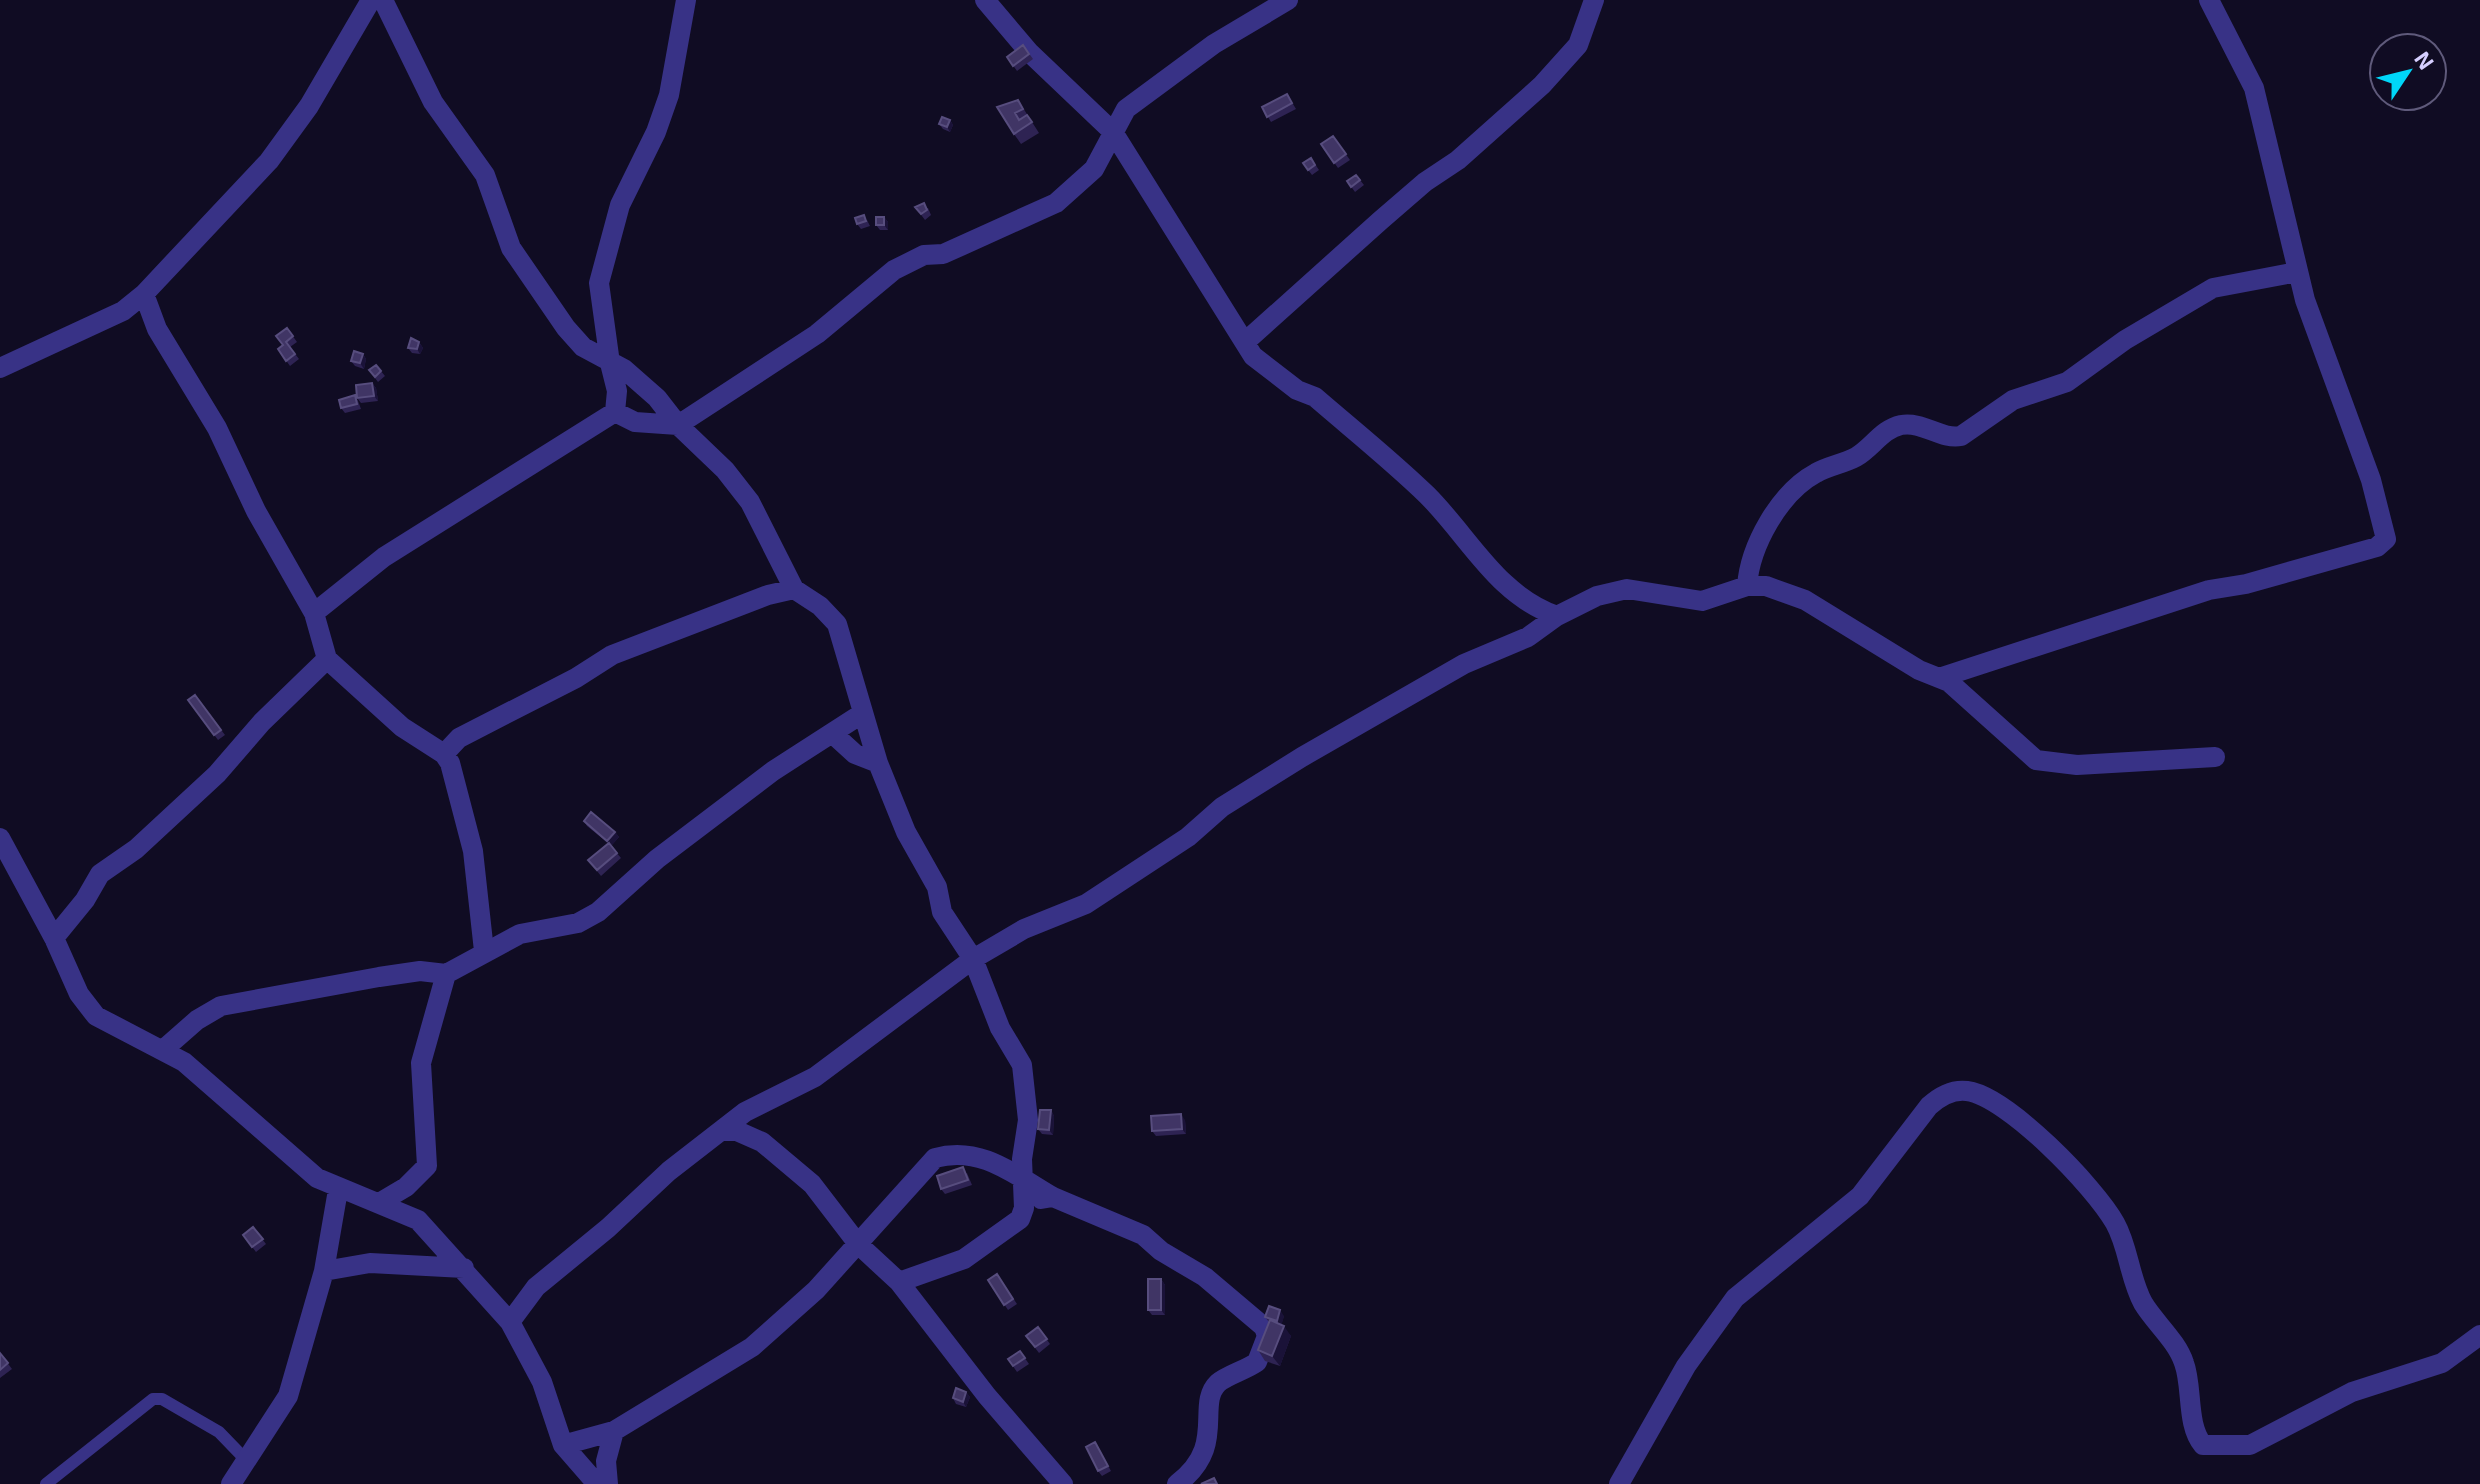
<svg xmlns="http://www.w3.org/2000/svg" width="2480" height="1484" font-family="'Exo 2',sans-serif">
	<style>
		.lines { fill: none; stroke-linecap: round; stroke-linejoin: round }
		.service { stroke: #383286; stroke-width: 12 }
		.minor { stroke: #383286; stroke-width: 20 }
		.wall { fill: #2e2353 }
		.shaded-wall { fill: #1a1238 }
		.building { fill: #403565; stroke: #574d7e; stroke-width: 2 }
	</style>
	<rect width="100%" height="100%" fill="#100c23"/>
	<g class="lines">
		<path class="service" d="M 46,1484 L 153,1399 L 162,1399 L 219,1432 L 247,1461"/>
		<path class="minor" d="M 383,0 L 433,102 L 485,175 L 511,248 L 566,328 L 583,347 L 624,369 L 657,398 L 678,425 L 725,470 L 750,502 L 794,589 L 820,606 L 837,624 L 878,763 L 906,832 L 937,887 L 942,912 L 973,959 L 1000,1028 L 1022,1065 L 1028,1120 L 1022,1159 L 1024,1208 L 1020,1219 L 964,1259 L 899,1282
			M 985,0 L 1029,52 L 1113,132 L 1253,356 L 1297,390 L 1315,397 C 1352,429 1392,461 1427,495 C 1470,538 1497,595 1557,616
			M 144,294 L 157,329 L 217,428 L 256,511 L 314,613 L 327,659 L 402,727 L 444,754 L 450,763 L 473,851 L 484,951
			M 1245,342 L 1381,220 L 1425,182 L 1458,160 L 1542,85 L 1578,45 L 1594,0
			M 0,368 L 123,311 L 144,294 L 269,161 L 309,106 L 371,0
			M 615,412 L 635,422 L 678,425 L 817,334 L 894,270 L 924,255 L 943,254 L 1056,203 L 1094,169 L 1126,109 L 1214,44 L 1288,0
			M 1747,586 C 1750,546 1779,493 1816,473 C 1828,466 1843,464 1856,457 C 1872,448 1882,429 1901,425 C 1923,421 1941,440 1961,436 L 2013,400 L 2067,382 L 2125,340 L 2213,288 L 2297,272
			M 314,613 L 384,557 L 615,412 L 617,391 L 610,363 L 599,283 L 620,205 L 656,132 L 669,95 L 686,0
			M 1939,678 L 2209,590 L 2246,584 L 2377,547 L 2386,539 L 2371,480 L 2305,300 L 2254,88 L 2209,0
			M 832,733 L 855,754 L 878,763
			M 444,754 L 459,738 L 576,678 L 612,655 L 768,595 L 794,589
			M 0,838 L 54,938 L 79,994 L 96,1016 L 184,1062 L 317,1178 L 418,1220 L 510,1322 L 542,1382 L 563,1445 L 597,1484
			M 54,938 L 85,900 L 100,874 L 136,849 L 217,774 L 262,722 L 327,659
			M 164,1049 L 197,1020 L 221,1006 L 379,977 L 420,971 L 446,974 L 520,934 L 578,923 L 598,912 L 657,859 L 773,771 L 863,713
			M 722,1131 L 737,1131 L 762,1142 L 812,1184 L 858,1244 L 899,1282 L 987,1396 L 1063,1484
			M 1041,1199 L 1053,1197 L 1143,1235 L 1161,1251 L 1205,1277 L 1264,1327 L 1267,1336 L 1257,1362 C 1246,1370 1227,1375 1218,1383 C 1195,1405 1228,1446 1177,1484
			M 379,1203 L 406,1187 L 427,1166 L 421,1063 L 446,974
			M 324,1271 L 370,1263 L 464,1268
			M 510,1322 L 536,1287 L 608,1228 L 669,1171 L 745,1112 L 815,1077 L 973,959 L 1024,929 L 1086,904 L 1188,837 L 1222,807 L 1302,757 L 1464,664 L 1528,637 L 1557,616 L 1597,596 L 1627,589 L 1702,601 L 1747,586 L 1766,586 L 1805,600 L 1919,670 L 1949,682 L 2036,760 L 2077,765 L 2215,757
			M 563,1445 L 614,1431 L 752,1347 L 816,1290 L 935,1158 C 981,1145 1015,1175 1053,1197
			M 231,1484 L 288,1396 L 324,1271 L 338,1190
			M 608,1484 L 606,1461 L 614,1431
			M 1619,1484 L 1686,1366 L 1735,1298 L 1860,1196 L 1929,1106 C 1939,1097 1952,1089 1967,1091 C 2007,1096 2095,1187 2115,1223 C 2129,1248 2129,1277 2143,1303 C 2155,1323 2177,1341 2184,1363 C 2193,1387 2186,1425 2203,1445 L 2250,1445 L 2352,1392 L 2442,1363 L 2480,1335"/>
	</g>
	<path class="wall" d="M 1023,45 L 1033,59 L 1017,71 L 1007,57 Z
		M 1287,94 L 1296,109 L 1271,122 L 1262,107 Z
		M 1018,100 L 1039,133 L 1021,144 L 1014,134 Z
		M 950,120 L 953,125 L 950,132 L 943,129 L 939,124 Z
		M 1333,136 L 1350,160 L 1338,168 L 1321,144 Z
		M 1311,158 L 1319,170 L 1312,175 L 1303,163 Z
		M 1356,175 L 1364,185 L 1355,192 L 1347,181 Z
		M 915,207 L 928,208 L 931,215 L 925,220 Z
		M 884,217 L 888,222 L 888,230 L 880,230 L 876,225 Z
		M 867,220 L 870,226 L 861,229 L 857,224 Z
		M 287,328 L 297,342 L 290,347 L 299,359 L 290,366 L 278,349 L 283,346 Z
		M 419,342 L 423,348 L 420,354 L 412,353 L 408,348 Z
		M 363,354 L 366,359 L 364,369 L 355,366 L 351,361 Z
		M 376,365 L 385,376 L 378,382 L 369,370 Z
		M 372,383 L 376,388 L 378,401 L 361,403 L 357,398 Z
		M 355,395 L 358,401 L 361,409 L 345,413 L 341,408 Z
		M 195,695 L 225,735 L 218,740 L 188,700 Z
		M 584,821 L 615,832 L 619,837 L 611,846 L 621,858 L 601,876 L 588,860 L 608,843 L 587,826 Z
		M 1051,1110 L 1054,1116 L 1053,1135 L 1042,1134 L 1038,1129 Z
		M 1185,1120 L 1186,1134 L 1156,1136 L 1152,1131 Z
		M 967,1173 L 972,1185 L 945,1194 L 941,1189 Z
		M 253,1227 L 266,1244 L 256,1252 L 243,1235 Z
		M 997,1274 L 1017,1304 L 1008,1310 L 988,1280 Z
		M 1161,1279 L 1165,1285 L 1165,1315 L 1152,1315 L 1148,1310 Z
		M 1284,1316 L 1281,1325 L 1291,1336 L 1280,1366 L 1265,1361 L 1258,1350 L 1269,1322 L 1265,1317 Z
		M 1038,1327 L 1050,1344 L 1039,1353 L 1026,1336 Z
		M 1020,1351 L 1029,1364 L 1017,1372 L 1008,1359 Z
		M 0,1353 L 12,1369 L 0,1378 Z
		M 966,1392 L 970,1397 L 966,1407 L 956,1404 L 953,1398 Z
		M 1095,1442 L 1111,1471 L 1102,1476 L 1098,1471 Z"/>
	<path class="shaded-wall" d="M 950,120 L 953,125 L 950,132 L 947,127 Z
		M 884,217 L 888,222 L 888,230 L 884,225 Z
		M 419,342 L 423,348 L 420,354 L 417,349 Z
		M 363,354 L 366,359 L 364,369 L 360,363 Z
		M 372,383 L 376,388 L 378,401 L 374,396 Z
		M 615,832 L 619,837 L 611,846 L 607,841 Z
		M 1051,1110 L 1054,1116 L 1053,1135 L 1049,1130 Z
		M 1181,1114 L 1185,1120 L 1186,1134 L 1182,1129 Z
		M 1161,1279 L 1165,1285 L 1165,1315 L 1161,1310 Z
		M 1280,1310 L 1284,1316 L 1281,1327 L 1277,1321 Z
		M 1284,1326 L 1291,1336 L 1280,1366 L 1272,1356 Z
		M 966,1392 L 970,1397 L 966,1407 L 963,1402 Z"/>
	<path class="building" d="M 1023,45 L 1029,54 L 1013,66 L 1007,57 Z
		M 1287,94 L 1292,103 L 1267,117 L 1262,107 Z
		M 1018,100 L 1023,109 L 1015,113 L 1019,120 L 1027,115 L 1032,122 L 1014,134 L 997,107 Z
		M 942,117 L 950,120 L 947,127 L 939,124 Z
		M 1333,136 L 1346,154 L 1334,163 L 1321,144 Z
		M 1311,158 L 1315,165 L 1308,170 L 1303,163 Z
		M 1356,175 L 1360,180 L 1351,187 L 1347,181 Z
		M 924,203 L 927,210 L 921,214 L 915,207 Z
		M 864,215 L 866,221 L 857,224 L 855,218 Z
		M 876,217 L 884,217 L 884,225 L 876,225 Z
		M 287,328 L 293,336 L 286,342 L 295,354 L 286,361 L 278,349 L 283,345 L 276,336 Z
		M 411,338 L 419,342 L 417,349 L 408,348 Z
		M 354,351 L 363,354 L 360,363 L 351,361 Z
		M 376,365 L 381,371 L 375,377 L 369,370 Z
		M 372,383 L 374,396 L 357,398 L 356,385 Z
		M 355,395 L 357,404 L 341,408 L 339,400 Z
		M 195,695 L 221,730 L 214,735 L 188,700 Z
		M 591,812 L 615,832 L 607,841 L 584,821 Z
		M 609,843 L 617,853 L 597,870 L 588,860 Z
		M 1040,1110 L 1051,1110 L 1049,1130 L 1038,1129 Z
		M 1181,1114 L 1182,1129 L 1152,1131 L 1151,1116 Z
		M 963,1167 L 968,1180 L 941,1189 L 937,1176 Z
		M 253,1227 L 263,1239 L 252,1247 L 243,1235 Z
		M 997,1274 L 1013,1299 L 1004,1305 L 988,1280 Z
		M 1148,1279 L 1161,1279 L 1161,1310 L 1148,1310 Z
		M 1269,1306 L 1280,1310 L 1277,1321 L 1265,1317 Z
		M 1270,1320 L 1284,1326 L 1272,1356 L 1258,1350 Z
		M 1038,1327 L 1047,1339 L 1035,1347 L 1026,1336 Z
		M 1020,1351 L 1025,1358 L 1013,1366 L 1008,1359 Z
		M 0,1353 L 8,1363 L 0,1370 Z
		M 956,1388 L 966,1392 L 963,1402 L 953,1398 Z
		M 1095,1442 L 1108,1466 L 1098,1471 L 1086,1447 Z
		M 1214,1478 L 1217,1484 L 1201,1484 Z"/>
	<g transform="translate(2408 72) rotate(55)"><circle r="38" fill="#100c23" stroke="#5f5a7b" stroke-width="2"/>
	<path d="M0-6L14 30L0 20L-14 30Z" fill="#00d7f9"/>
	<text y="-12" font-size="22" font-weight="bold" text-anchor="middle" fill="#d5ceff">N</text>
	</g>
</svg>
